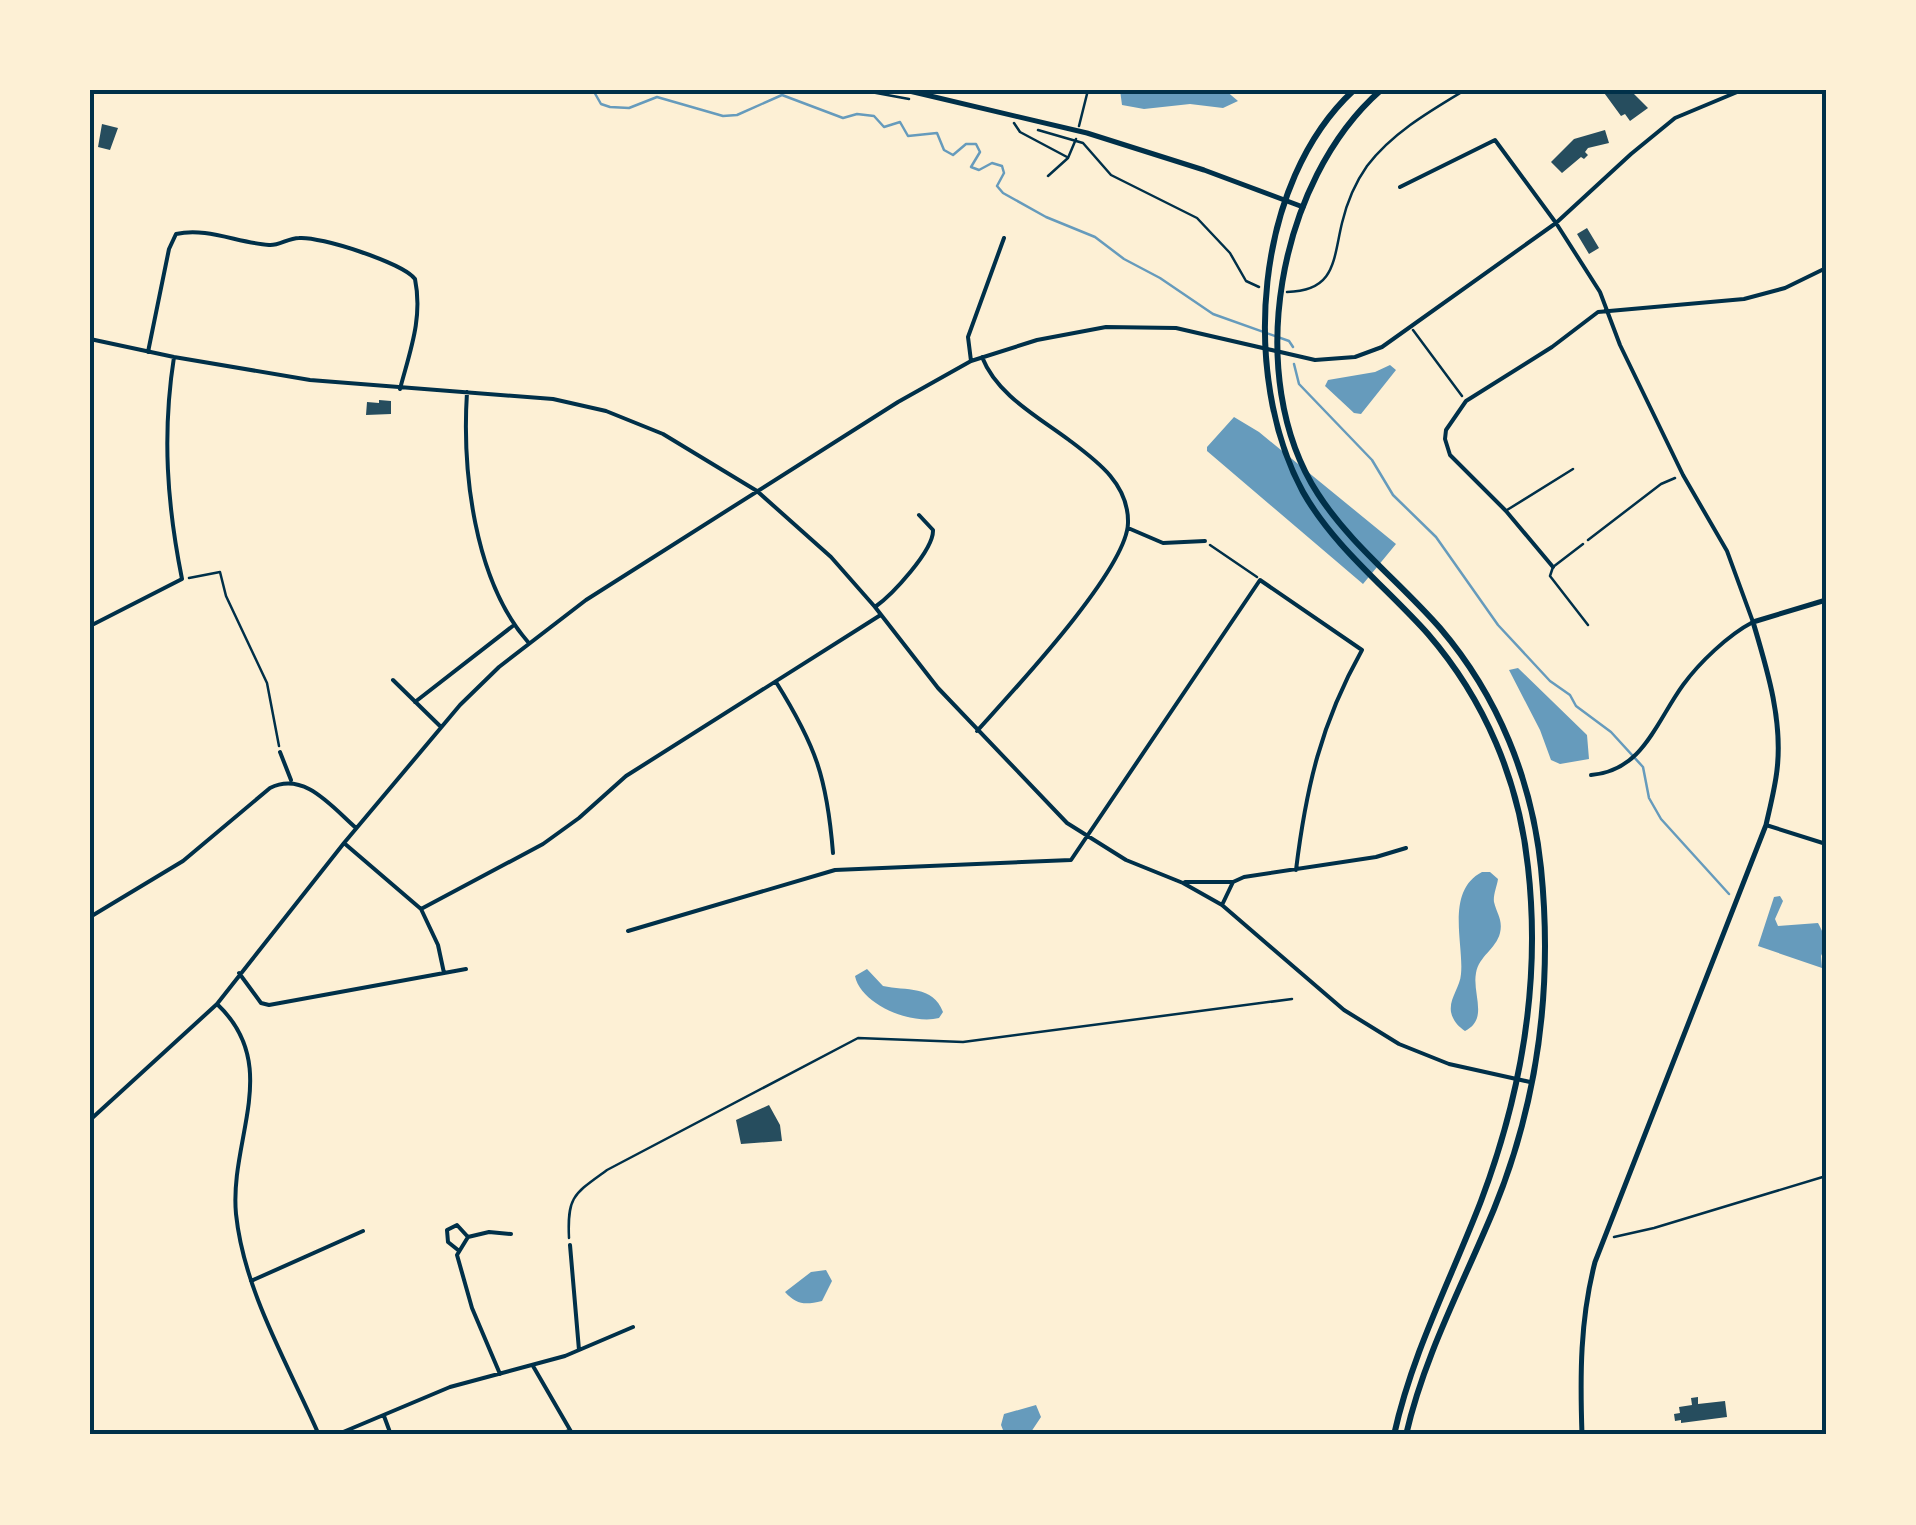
<svg xmlns="http://www.w3.org/2000/svg" width="1916" height="1525" font-family="'Fira Sans Condensed',sans-serif">
	<style>
		.water { fill: #669bbc }
		.lines { fill: none; stroke-linecap: round; stroke-linejoin: round }
		.stream { stroke: #669bbc; stroke-width: 2.5 }
		.building { fill: #264d5e }
		.path { stroke: #003049; stroke-width: 2.5 }
		.service { stroke: #003049; stroke-width: 2.5 }
		.minor { stroke: #003049; stroke-width: 4 }
		.tertiary { stroke: #003049; stroke-width: 5 }
		.secondary { stroke: #003049; stroke-width: 5 }
		.primary { stroke: #003049; stroke-width: 6 }
		.neatline { fill: none; stroke: #003049; stroke-width: 4 }
	</style>
	<rect width="100%" height="100%" fill="#fdf0d5"/>
	<path class="water" d="M 1120,90 L 1225,90 L 1238,101 L 1223,108 L 1190,104 L 1144,109 L 1122,105 Z
		M 1390,365 L 1396,370 L 1361,414 L 1354,413 L 1325,386 L 1328,380 L 1375,372 Z
		M 1234,417 L 1259,432 L 1396,544 L 1363,584 L 1207,451 L 1207,447 Z
		M 1518,668 L 1587,735 L 1589,759 L 1560,764 L 1551,760 L 1540,730 L 1509,670 Z
		M 1482,872 L 1490,872 L 1498,879 C 1497,886 1493,895 1494,902 C 1497,914 1503,920 1500,933 C 1496,949 1479,956 1476,973 C 1472,994 1489,1019 1465,1031 C 1458,1026 1453,1021 1451,1012 C 1449,998 1460,988 1461,974 C 1464,944 1445,891 1482,872 Z
		M 1780,896 L 1783,901 L 1775,919 L 1778,926 L 1818,923 C 1825,936 1828,943 1821,956 L 1822,968 L 1758,946 L 1774,897 Z
		M 867,969 L 883,986 C 906,991 933,985 943,1012 L 939,1018 C 912,1025 861,1005 855,976 Z
		M 826,1270 L 832,1281 L 822,1301 C 805,1305 797,1305 785,1292 L 811,1272 Z
		M 1036,1405 L 1041,1417 L 1029,1435 L 1005,1435 L 1001,1425 L 1004,1414 Z"/>
	<g class="lines">
		<path class="stream" d="M 593,90 L 601,104 L 610,107 L 629,108 L 657,97 L 723,116 L 737,115 L 782,95 L 843,118 L 857,114 L 874,116 L 884,127 L 900,122 L 908,136 L 937,133 L 944,150 L 953,155 L 966,144 L 976,144 L 980,152 L 971,167 L 979,170 L 992,163 L 1002,166 L 1004,173 L 997,186 L 1003,193 L 1046,217 L 1095,237 L 1124,259 L 1160,278 L 1213,314 L 1289,341 L 1293,347
			M 1294,364 L 1299,384 L 1372,460 L 1393,495 L 1436,537 L 1498,625 L 1550,681 L 1570,695 L 1576,706 L 1611,732 L 1643,767 L 1649,798 L 1661,819 L 1729,894"/>
	</g>
	<path class="building" d="M 1602,90 L 1630,90 L 1648,108 L 1630,121 L 1625,114 L 1621,116 Z
		M 102,124 L 118,128 L 110,150 L 98,147 Z
		M 1605,130 L 1609,143 L 1588,148 L 1585,152 L 1588,155 L 1584,159 L 1581,157 L 1562,173 L 1551,162 L 1574,139 Z
		M 1587,228 L 1599,248 L 1589,254 L 1577,234 Z
		M 379,400 L 391,401 L 391,414 L 366,415 L 367,402 L 379,403 Z
		M 769,1105 L 780,1125 L 782,1141 L 741,1144 L 736,1120 Z
		M 1698,1397 L 1698,1404 L 1725,1401 L 1727,1417 L 1681,1423 L 1681,1420 L 1675,1421 L 1674,1414 L 1680,1413 L 1679,1407 L 1692,1405 L 1691,1398 Z"/>
	<g class="lines">
		<path class="path" d="M 860,90 L 909,99
			M 1014,123 L 1020,132 L 1067,157
			M 1079,126 L 1088,90
			M 1038,130 L 1083,143 L 1111,175 L 1197,218 L 1230,253 L 1246,281 L 1259,287
			M 1048,176 L 1068,158 L 1076,139
			M 1287,292 C 1336,291 1333,260 1342,223 C 1347,202 1355,183 1367,166 C 1392,133 1430,111 1465,90
			M 1413,330 L 1462,396
			M 1588,540 L 1661,484 L 1675,478
			M 1210,545 L 1257,577
			M 189,578 L 220,572 L 226,596 L 267,683 L 279,746
			M 1614,1237 L 1654,1228 L 1826,1176
			M 569,1238 C 567,1196 574,1194 607,1170 L 858,1038 L 963,1042 L 1292,999"/>
		<path class="service" d="M 1507,510 L 1573,469
			M 1583,544 L 1553,567 L 1550,576 L 1588,625"/>
		<path class="minor" d="M 1400,187 L 1495,140 L 1556,223 L 1600,292 L 1620,345 L 1683,475 L 1727,551 L 1753,622 C 1728,635 1699,663 1683,685 C 1656,722 1643,771 1591,775
			M 90,339 L 174,357 L 310,380 L 553,399 L 606,411 L 663,434 L 757,491 L 831,557 L 875,607 L 938,688 L 1067,823 L 1126,860 L 1183,883 L 1222,905 L 1344,1010 L 1399,1044 L 1449,1064 L 1530,1082
			M 148,352 L 169,249 L 176,234 C 207,227 238,243 269,245 C 279,246 288,238 299,238 C 320,236 403,263 415,279 C 423,318 410,351 400,389
			M 971,361 L 968,337 L 1004,238
			M 467,392 C 462,471 474,580 528,642
			M 1128,528 L 1163,543 L 1205,541
			M 1553,567 L 1506,511 L 1450,455 L 1445,439 L 1446,430 L 1466,401 L 1552,347 L 1598,312 L 1744,299 L 1785,288 L 1826,268
			M 875,607 C 892,595 934,550 933,530 L 919,515
			M 90,626 L 182,579 C 167,504 162,434 174,357
			M 393,680 L 441,727
			M 776,682 C 816,746 827,778 833,853
			M 415,702 L 514,625
			M 977,731 C 1011,693 1127,570 1128,523 C 1129,484 1097,461 1069,440 C 1037,416 997,395 982,357
			M 280,752 L 291,780
			M 1766,825 L 1826,844
			M 344,843 L 421,909 L 438,945 L 444,973
			M 1185,882 L 1233,882 L 1244,877 L 1376,857 L 1406,848
			M 1222,905 L 1233,882
			M 421,909 L 543,844 L 579,818 L 626,776 L 879,616
			M 90,917 L 183,861 L 270,788 C 304,771 331,806 356,828
			M 628,931 L 835,870 L 1071,860 L 1260,580 L 1362,650 C 1321,723 1306,788 1296,870
			M 239,973 L 261,1003 L 269,1005 L 466,969
			M 217,1004 C 283,1066 229,1139 236,1214 C 244,1291 288,1364 319,1435
			M 90,1120 L 217,1004 L 344,843 L 460,705 L 499,667 L 586,600 L 898,402 L 971,361 L 1037,340 L 1106,327 L 1176,328 L 1315,360 L 1355,357 L 1382,347 L 1556,223 L 1631,154 L 1675,118 L 1742,90
			M 570,1245 L 579,1350
			M 458,1250 L 448,1242 L 447,1230 L 457,1225 L 468,1237
			M 251,1281 L 363,1231
			M 533,1366 L 573,1435
			M 500,1374 L 472,1308 L 457,1255 L 468,1237 L 489,1232 L 511,1234
			M 384,1416 L 391,1435
			M 336,1435 L 450,1387 L 565,1356 L 633,1327
			M 553,1435 L 570,1431"/>
		<path class="tertiary" d="M 1582,1435 C 1580,1375 1580,1320 1595,1262 L 1766,825 C 1770,807 1775,788 1777,770 C 1783,720 1767,669 1753,622 L 1826,600"/>
		<path class="secondary" d="M 905,90 L 1087,133 L 1204,170 L 1303,207"/>
		<path class="primary" d="M 1354,90 C 1254,182 1240,376 1303,492 C 1334,547 1387,588 1428,634 C 1485,700 1519,781 1528,867 C 1541,981 1521,1095 1481,1201 C 1451,1279 1412,1353 1394,1435
			M 1381,90 C 1278,180 1242,377 1318,494 C 1351,545 1400,582 1440,628 C 1498,696 1532,780 1541,868 C 1553,987 1539,1099 1494,1209 C 1463,1284 1424,1356 1406,1435"/>
	</g>
	<rect width="1916" height="1525" fill="none" stroke="#fdf0d5" stroke-width="185"/>
	<rect x="92" y="92" width="1732" height="1340" class="neatline"/>
</svg>
